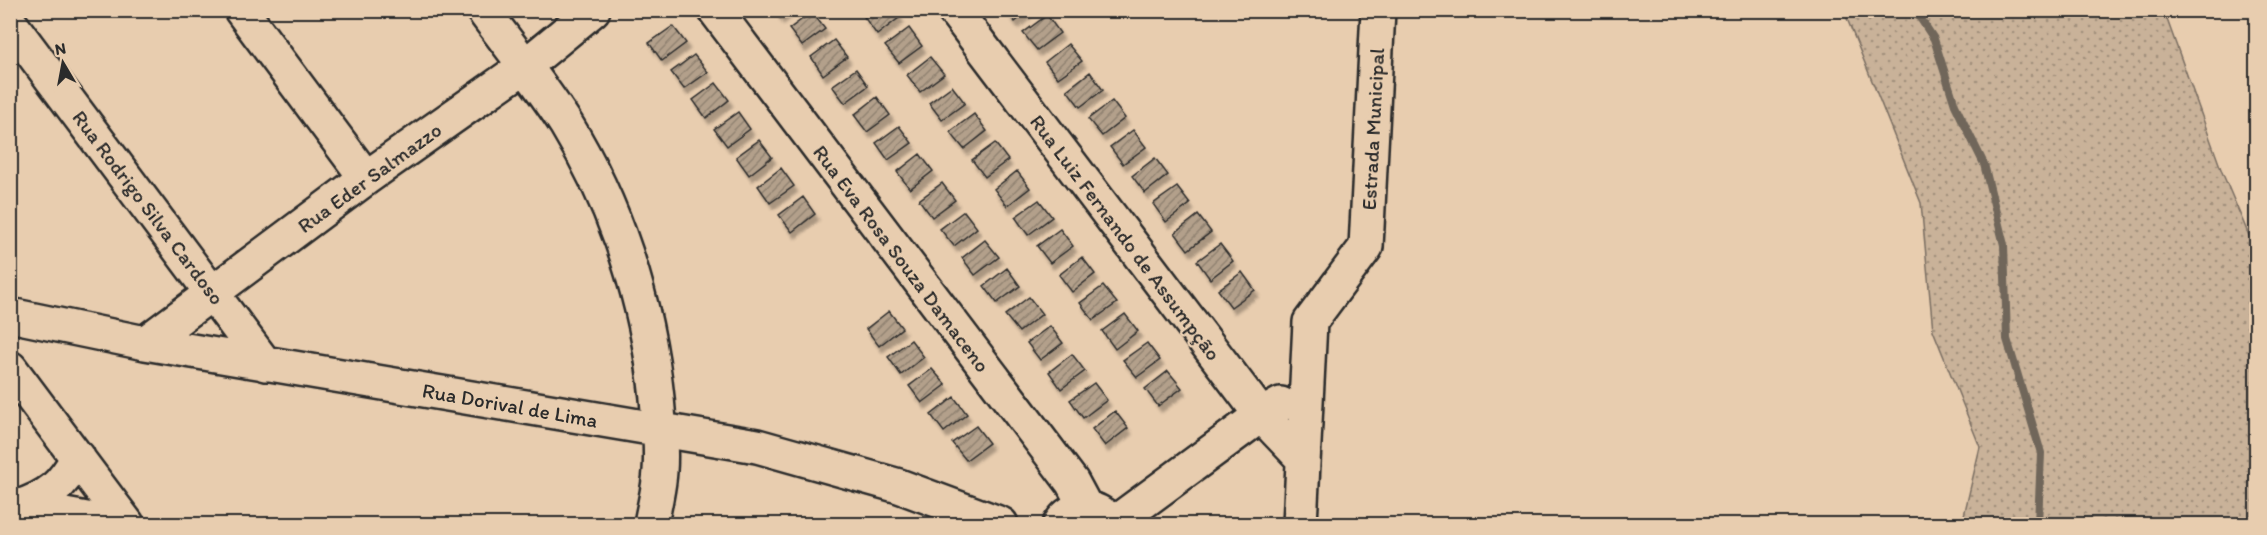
<svg xmlns="http://www.w3.org/2000/svg" width="2267" height="535" font-family="Itim,sans-serif">
	<style>
		.grass { fill: url(#grass-dots); stroke: #7a6e62; stroke-width: 1.5 }
		.lines { fill: none; stroke-linecap: round; stroke-linejoin: round }
		.stream { stroke: #6f665a; stroke-width: 8 }
		.building { fill: url(#building-hatch); stroke: #2b2b2b; stroke-width: 1.5; filter: url(#shadow) }
		.minor-casing { stroke: #2b2b2b; stroke-width: 38 }
		.minor { stroke: #e8cdaf; stroke-width: 33 }
		.labels { text-anchor: middle; dominant-baseline: central; stroke-width: 5; stroke-linejoin: round; paint-order: stroke }
		.street-label { font-size: 21px; fill: #2b2b2b; stroke: #e8cdaf }
	</style>
	<defs>
		<pattern id="grass-dots" width="8" height="8" patternUnits="userSpaceOnUse" patternTransform="scale(1.5)"><rect width="8" height="8" fill="#c9b299"/><path d="M2 2h.1M6 6h.1" fill="none" stroke="#a3917d" stroke-width="1.8" stroke-linecap="round"/></pattern>
		<pattern id="building-hatch" width="6" height="6" patternUnits="userSpaceOnUse" patternTransform="scale(1.5)"><rect width="6" height="6" fill="#b3a08b"/><path d="M-1 1l2-2M0 6l6-6M5 7l2-2" fill="none" stroke="#928372"/></pattern>
		<filter id="shadow"><feDropShadow dx="3.5" dy="6" stdDeviation="1.5" flood-color="#0004"/></filter>
	</defs>
	<rect width="100%" height="100%" fill="#e8cdaf"/>
	<filter id="ink" filterUnits="userSpaceOnUse"><feTurbulence type="fractalNoise" baseFrequency=".0167" numOctaves="2"/><feDisplacementMap in="SourceGraphic" scale="12" xChannelSelector="R" yChannelSelector="G"/><feConvolveMatrix kernelMatrix="1 2 1 2 8 2 1 2 1" color-interpolation-filters="sRGB"/></filter>
	<g filter="url(#ink)">
		<path class="grass" d="M 1844,11 L 2164,11 L 2222,172 L 2256,252 L 2256,524 L 1962,524 L 1980,447 L 1933,330 L 1921,203 Z"/>
		<g class="lines">
			<path class="stream" d="M 1915,10 L 1934,39 L 1955,105 L 1984,164 L 2004,245 L 2007,339 L 2041,453 L 2038,524"/>
		</g>
		<path class="building" d="M 775,10 L 790,10 L 780,18 Z
			M 873,10 L 895,10 L 900,17 L 877,35 L 864,17 Z
			M 1006,10 L 1030,10 L 1015,22 Z
			M 812,12 L 825,29 L 802,46 L 789,29 Z
			M 1047,15 L 1060,33 L 1037,50 L 1023,33 Z
			M 673,26 L 686,43 L 662,61 L 649,43 Z
			M 909,28 L 922,46 L 899,63 L 885,46 Z
			M 834,40 L 847,57 L 823,75 L 811,57 Z
			M 1068,44 L 1082,61 L 1058,78 L 1045,62 Z
			M 694,55 L 708,72 L 684,89 L 671,72 Z
			M 930,57 L 944,74 L 920,92 L 907,75 Z
			M 856,69 L 868,86 L 845,103 L 832,86 Z
			M 1090,72 L 1103,90 L 1080,107 L 1067,90 Z
			M 716,83 L 729,100 L 706,118 L 693,100 Z
			M 952,86 L 965,103 L 942,120 L 929,103 Z
			M 877,97 L 890,115 L 867,132 L 854,115 Z
			M 1112,101 L 1125,118 L 1102,136 L 1088,119 Z
			M 738,112 L 750,129 L 727,146 L 714,129 Z
			M 974,114 L 987,131 L 964,149 L 950,132 Z
			M 899,126 L 912,143 L 888,160 L 876,143 Z
			M 1133,130 L 1146,147 L 1123,164 L 1110,147 Z
			M 759,140 L 772,157 L 749,175 L 736,157 Z
			M 995,143 L 1008,160 L 985,177 L 972,160 Z
			M 920,154 L 933,171 L 910,189 L 897,172 Z
			M 1155,158 L 1168,175 L 1145,193 L 1132,176 Z
			M 781,168 L 794,186 L 770,203 L 758,186 Z
			M 1017,171 L 1030,188 L 1007,206 L 994,189 Z
			M 942,183 L 955,200 L 932,217 L 919,200 Z
			M 1177,187 L 1190,204 L 1166,222 L 1153,204 Z
			M 803,197 L 815,214 L 792,232 L 779,215 Z
			M 1039,200 L 1052,217 L 1028,235 L 1015,217 Z
			M 964,211 L 977,228 L 954,246 L 940,229 Z
			M 1198,215 L 1211,232 L 1188,250 L 1175,233 Z
			M 1060,229 L 1073,246 L 1050,263 L 1037,246 Z
			M 985,240 L 999,257 L 975,275 L 962,258 Z
			M 1220,244 L 1233,261 L 1210,279 L 1197,261 Z
			M 1082,257 L 1095,274 L 1072,292 L 1059,275 Z
			M 1007,268 L 1020,286 L 997,303 L 984,286 Z
			M 1242,272 L 1255,290 L 1231,307 L 1218,290 Z
			M 1103,286 L 1117,303 L 1093,320 L 1080,303 Z
			M 1029,297 L 1042,314 L 1019,332 L 1005,315 Z
			M 889,311 L 902,328 L 879,346 L 866,329 Z
			M 1125,314 L 1138,331 L 1115,349 L 1102,331 Z
			M 1050,326 L 1063,343 L 1040,360 L 1027,343 Z
			M 911,340 L 924,357 L 901,375 L 888,357 Z
			M 1147,343 L 1160,360 L 1137,377 L 1123,360 Z
			M 1072,354 L 1085,371 L 1061,389 L 1049,372 Z
			M 932,369 L 946,385 L 922,403 L 909,386 Z
			M 1168,371 L 1182,388 L 1158,406 L 1145,389 Z
			M 1094,383 L 1107,400 L 1083,418 L 1070,400 Z
			M 954,397 L 967,414 L 944,432 L 931,415 Z
			M 1115,411 L 1128,428 L 1105,446 L 1092,429 Z
			M 976,426 L 989,443 L 966,460 L 952,443 Z"/>
		<g class="lines">
			<defs>
				<path id="minor" d="M 241,10 L 366,178
					M 483,10 C 511,48 541,85 566,124 C 617,207 647,302 657,398 C 659,422 662,447 660,471 C 659,489 654,507 651,524
					M 715,10 L 1072,482 L 1086,508
					M 954,10 L 1261,415 L 1303,459
					M 10,23 L 265,364
					M 10,315 L 145,343 L 757,446 L 899,486 L 1001,524
					M 145,343 L 366,178 L 525,66 L 593,10
					M 10,368 L 127,524
					M 10,505 L 114,524
					M 18,507 C 49,497 62,486 78,457
					M 1110,522 L 1124,516 L 1261,415 L 1281,404
					M 1060,524 C 1071,507 1089,504 1105,516
					M 1300,524 L 1310,322 L 1366,247 L 1378,10"/>
			</defs>
			<use href="#minor" class="minor-casing"/>
			<use href="#minor" class="minor"/>
		</g>
	</g>
	<g class="labels">
		<g class="street-label">
			<text transform="translate(1372 129) rotate(-87)">Estrada Municipal</text>
			<text transform="translate(369 177) rotate(-36)">Rua Eder Salmazzo</text>
			<text transform="translate(149 207) rotate(53)">Rua Rodrigo Silva Cardoso</text>
			<text transform="translate(1126 237) rotate(53)">Rua Luiz Fernando de Assumpção</text>
			<text transform="translate(902 258) rotate(53)">Rua Eva Rosa Souza Damaceno</text>
			<text transform="translate(510 405) rotate(10)">Rua Dorival de Lima</text>
		</g>
	</g>
	<rect width="2267" height="535" fill="none" stroke="#e8cdaf" stroke-width="36"/>
	<rect x="18" y="18" width="2231" height="499" fill="none" stroke="#2b2b2b" stroke-width="2" filter="url(#ink)"/>
	<g transform="translate(63 63) rotate(350)" stroke="#e8cdaf" stroke-width="4.5" paint-order="stroke">
	<path d="M0-4.5L10 22L0 15L-10 22Z" fill="#2b2b2b"/>
	<text y="-9" font-size="16" font-weight="bold" text-anchor="middle" fill="#2b2b2b">N</text>
	</g>
</svg>
